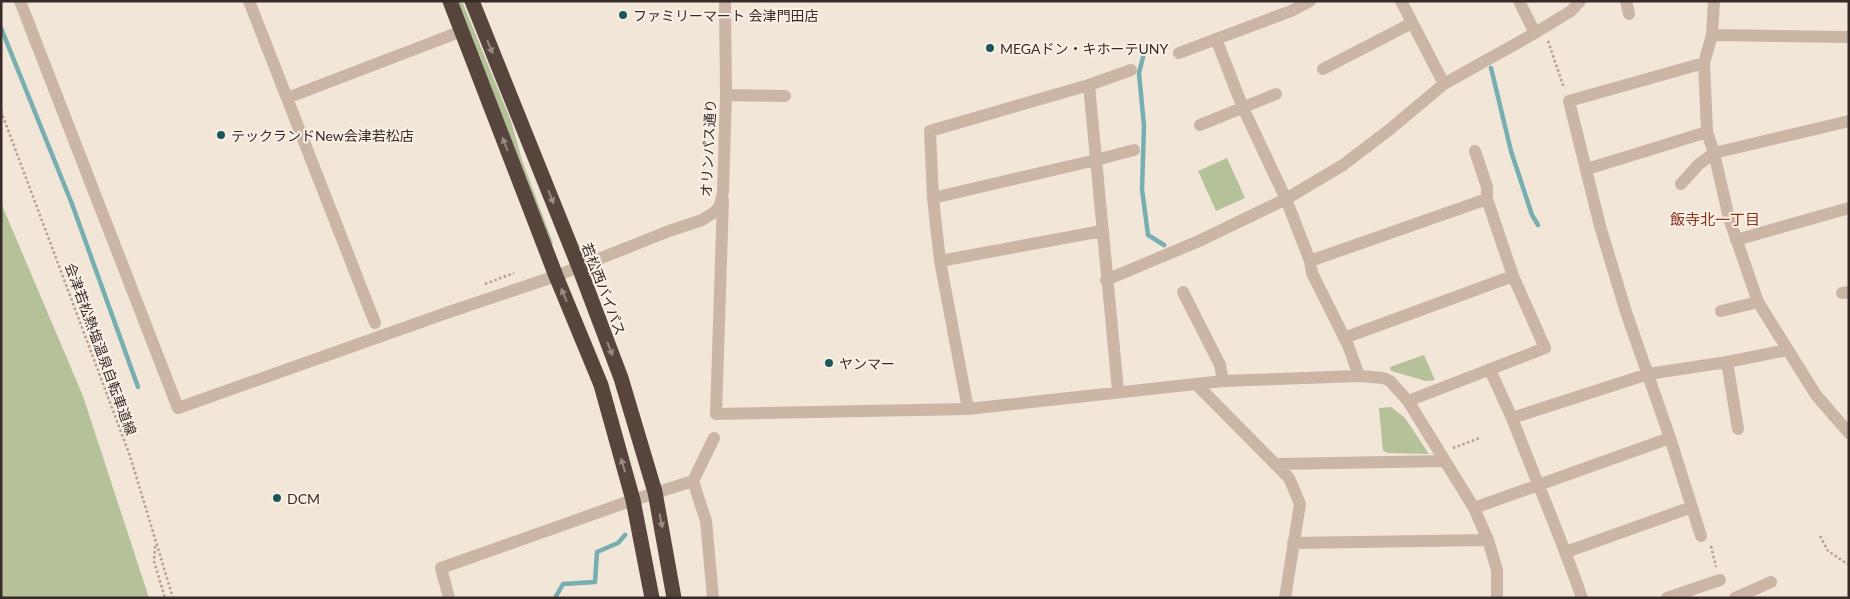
<svg xmlns="http://www.w3.org/2000/svg" width="1850" height="599" font-family="Lato,'Noto Sans JP',sans-serif">
	<style>
		.green { fill: #b5c299 }
		.lines { fill: none; stroke-linecap: round; stroke-linejoin: round }
		.stream { stroke: #77afb0; stroke-width: 4.5 }
		.path { stroke: #b79f8f; stroke-width: 2.5; stroke-dasharray: 2.5 2.5; stroke-linecap: butt }
		.minor { stroke: #cbb5a5; stroke-width: 12 }
		.highway { stroke: #57453d; stroke-width: 15 }
		.oneway { fill: #988981 }
		.poi-dot { fill: #1b5759; stroke: #faf0e6; stroke-width: 2 }
		.labels { text-anchor: middle; dominant-baseline: central; stroke-width: 4; stroke-linejoin: round; paint-order: stroke }
		.poi-label { font-size: 14px; fill: #362b27; stroke: #faf0e6; text-anchor: start }
		.street-label { font-size: 14px; fill: #362b27; stroke: #faf0e6 }
		.neighbourhood-label { font-size: 15px; fill: #88331d; stroke: #faf0e6 }
	</style>
	<rect width="100%" height="100%" fill="#f2e6d9"/>
	<path class="green" d="M 457,1 L 462,1 L 511,121 L 522,160 L 553,243 L 552,245 Z
		M 1227,158 L 1245,198 L 1216,211 L 1198,171 Z
		M 1,203 L 83,396 L 149,598 L 1,598 Z
		M 1424,355 L 1435,380 L 1426,381 L 1391,371 L 1390,367 Z
		M 1391,407 L 1405,418 L 1429,454 L 1388,453 L 1383,451 L 1379,408 Z"/>
	<g class="lines">
		<path class="stream" d="M 1,28 L 72,204 L 138,387
			M 1143,57 L 1139,73 L 1144,126 L 1142,189 L 1148,235 L 1164,245
			M 1491,68 L 1511,151 L 1532,215 L 1538,225
			M 555,598 L 563,584 L 595,582 L 597,552 L 618,543 L 625,535"/>
		<path class="path" d="M 1548,41 L 1564,88
			M 1,111 L 130,456 L 173,598
			M 485,284 L 514,273
			M 1453,448 L 1480,438
			M 1820,536 L 1828,551 L 1849,565
			M 155,546 L 154,561 L 165,598
			M 1711,546 L 1716,567"/>
		<path class="minor" d="M 20,1 L 178,408 L 449,312 L 556,276 L 669,231 L 702,220 L 716,211 L 720,205 L 723,192 L 726,95 L 725,1
			M 249,1 L 375,323
			M 1401,1 L 1444,84
			M 1519,1 L 1535,33
			M 1626,1 L 1629,14
			M 1714,1 L 1712,35 L 1704,63 L 1707,132 L 1714,153 L 1729,218 L 1758,302 L 1816,395 L 1849,433
			M 1712,35 L 1849,37
			M 1216,39 L 1243,108 L 1286,199 L 1310,261 L 1312,273 L 1348,345 L 1359,376
			M 1179,53 L 1291,11 L 1310,1
			M 1323,69 L 1412,23
			M 1089,85 L 1118,391
			M 726,95 L 785,96
			M 287,98 L 462,31
			M 1200,125 L 1276,94
			M 1475,151 L 1487,187 L 1487,199
			M 1587,169 L 1707,132
			M 1681,184 L 1699,164 L 1714,153 L 1849,121
			M 933,198 L 1096,160 L 1134,150
			M 723,200 L 716,414 L 968,409 L 1223,381 L 1359,376 L 1383,378 L 1390,381 L 1408,401 L 1474,508 L 1488,540 L 1497,570 L 1497,598
			M 1736,240 L 1849,208
			M 940,261 L 1102,231
			M 1310,261 L 1487,199 L 1513,276 L 1545,348 L 1408,401
			M 1106,280 L 1199,241 L 1286,199 L 1343,165 L 1389,130 L 1444,84 L 1535,33 L 1571,11 L 1580,1
			M 1183,292 L 1220,365 L 1223,381
			M 1842,293 L 1849,292
			M 1721,311 L 1758,302
			M 1344,338 L 1513,276
			M 1727,362 L 1738,429
			M 1490,370 L 1512,418 L 1648,374 L 1727,362 L 1787,350
			M 1196,384 L 1289,478 L 1300,504 L 1285,598
			M 968,409 L 940,261 L 933,198 L 930,131 L 1089,85 L 1131,70
			M 1512,418 C 1535,478 1561,537 1582,598
			M 1276,464 L 1445,461
			M 693,481 L 706,521 L 713,598
			M 1474,508 L 1670,438
			M 1701,536 L 1670,438 L 1626,312 L 1600,226 L 1569,101 L 1704,63
			M 1293,543 L 1488,540
			M 1566,552 L 1692,507
			M 449,598 L 441,568 L 633,500 L 693,481 L 714,438
			M 1667,598 L 1720,580
			M 1735,598 L 1771,582"/>
		<path class="highway" d="M 450,1 L 556,276 L 601,385 L 633,500 L 652,598
			M 472,1 L 579,267 L 621,378 L 655,492 L 674,598"/>
	</g>
	<defs><path id="oneway-solid" d="M-6-.8H1V-3.2L6.5 0L1 3.2V.8H-6Z" transform="scale(1.25)"/></defs>
	<g class="oneway">
		<use href="#oneway-solid" transform="translate(490 47) rotate(68)"/>
		<use href="#oneway-solid" transform="translate(505 144) rotate(-111)"/>
		<use href="#oneway-solid" transform="translate(551 197) rotate(68)"/>
		<use href="#oneway-solid" transform="translate(564 295) rotate(-113)"/>
		<use href="#oneway-solid" transform="translate(610 349) rotate(69)"/>
		<use href="#oneway-solid" transform="translate(623 465) rotate(-106)"/>
		<use href="#oneway-solid" transform="translate(661 521) rotate(79)"/>
	</g>
	<g class="poi-dot">
		<circle cx="623" cy="15" r="5"/>
		<circle cx="990" cy="48" r="5"/>
		<circle cx="221" cy="135" r="5"/>
		<circle cx="829" cy="363" r="5"/>
		<circle cx="277" cy="498" r="5"/>
	</g>
	<g class="labels">
		<g class="poi-label">
			<text x="633" y="15">ファミリーマート 会津門田店</text>
			<text x="1000" y="48">MEGAドン・キホーテUNY</text>
			<text x="231" y="135">テックランドNew会津若松店</text>
			<text x="839" y="363">ヤンマー</text>
			<text x="287" y="498">DCM</text>
		</g>
		<g class="street-label">
			<text transform="translate(708 148) rotate(-87)">オリンパス通り</text>
			<text transform="translate(604 289) rotate(69)">若松西バイパス</text>
			<text transform="translate(101 349) rotate(70)">会津若松熱塩温泉自転車道線</text>
		</g>
		<g class="neighbourhood-label">
			<text x="1715" y="219">飯寺北一丁目</text>
		</g>
	</g>
	<rect width="1850" height="599" fill="none" stroke="#362b27" stroke-width="5"/>
</svg>
